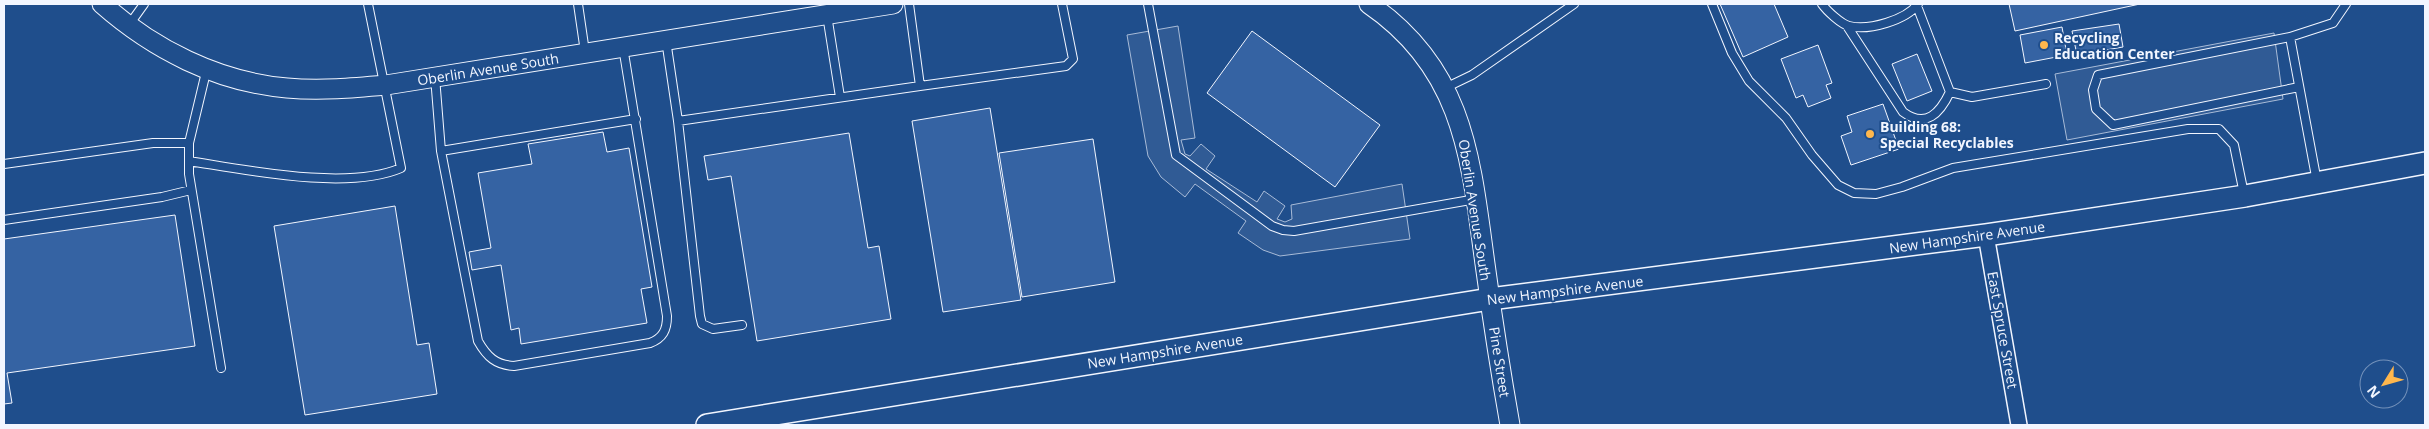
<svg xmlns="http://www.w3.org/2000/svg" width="2429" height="429" font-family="'Open Sans',sans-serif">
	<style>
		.parking { fill: #305b95; stroke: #a8bbd7 }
		.building { fill: #3563a3; stroke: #f2f6ff }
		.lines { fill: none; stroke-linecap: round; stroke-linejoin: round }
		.service-casing { stroke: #f2f6ff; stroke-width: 10 }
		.minor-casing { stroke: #f2f6ff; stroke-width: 18 }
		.tertiary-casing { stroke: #f2f6ff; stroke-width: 21 }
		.secondary-casing { stroke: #f2f6ff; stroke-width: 24 }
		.service { stroke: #1f4e8c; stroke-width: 8 }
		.minor { stroke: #1f4e8c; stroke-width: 15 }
		.tertiary { stroke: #1f4e8c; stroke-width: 19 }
		.secondary { stroke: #1f4e8c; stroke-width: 21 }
		.poi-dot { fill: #ffb74d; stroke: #1f4e8c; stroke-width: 2 }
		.labels { text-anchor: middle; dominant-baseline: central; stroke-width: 4; stroke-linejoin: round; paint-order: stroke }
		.poi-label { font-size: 14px; font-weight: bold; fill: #f2f6ff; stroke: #1f4e8c; text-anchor: start }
		.street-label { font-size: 14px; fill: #f2f6ff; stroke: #1f4e8c }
	</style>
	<rect width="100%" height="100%" fill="#1f4e8c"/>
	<path class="parking" d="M 1178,26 L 1195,138 L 1181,140 L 1185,154 L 1190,156 L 1201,144 L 1215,156 L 1206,169 L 1257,202 L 1264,191 L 1285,206 L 1277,219 L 1285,222 L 1292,219 L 1291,205 L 1402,184 L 1410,239 L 1280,256 L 1263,250 L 1238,233 L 1246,221 L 1195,184 L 1185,197 L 1161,177 L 1148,156 L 1127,35 Z
		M 2274,33 L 2283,99 L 2067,140 L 2055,74 Z"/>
	<path class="building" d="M 1720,4 L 1774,4 L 1788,37 L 1743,57 Z
		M 2009,4 L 2140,4 L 2015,31 Z
		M 2119,24 L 2123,47 L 2077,55 L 2072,31 Z
		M 2062,27 L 2067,55 L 2025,63 L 2020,35 Z
		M 1252,31 L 1380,125 L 1335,187 L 1207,93 Z
		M 1818,45 L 1832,83 L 1826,85 L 1831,98 L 1808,107 L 1803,95 L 1796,98 L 1781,59 Z
		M 1917,54 L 1932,91 L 1907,101 L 1892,64 Z
		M 1883,104 L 1899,149 L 1851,165 L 1841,136 L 1852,132 L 1847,116 Z
		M 990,108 L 1021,300 L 943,312 L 912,121 Z
		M 603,132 L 607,152 L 629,148 L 652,287 L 641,289 L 647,323 L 521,344 L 519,328 L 511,330 L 501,265 L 472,270 L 469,252 L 491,248 L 478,173 L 532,164 L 528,144 Z
		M 849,133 L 868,248 L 879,246 L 891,319 L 757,341 L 731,176 L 708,180 L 704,156 Z
		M 1093,139 L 1115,282 L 1022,297 L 999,153 Z
		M 395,206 L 417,345 L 429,343 L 437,394 L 305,415 L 274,226 Z
		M 175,215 L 195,346 L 7,373 L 12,403 L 4,404 L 4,239 Z"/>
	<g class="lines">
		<defs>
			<path id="service" d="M 578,4 L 585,52
				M 909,4 L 920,86 L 1066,66 L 1073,59 L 1062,4
				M 1148,4 L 1176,155 L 1272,226 L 1283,230 L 1294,231 L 1476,199
				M 1712,4 L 1732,53 L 1749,81 L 1786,118 L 1812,155 L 1838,185 L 1854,193 L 1876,194 L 1902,187 L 1953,168 L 2188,129 L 2219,129 L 2234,145 L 2244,194
				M 1822,4 C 1827,11 1841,24 1849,26 C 1869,31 1906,20 1918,4
				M 827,15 L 840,97
				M 129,25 L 144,4
				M 1847,26 L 1903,112 C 1926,129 1940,113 1950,92 L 1917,6
				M 2290,37 L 2098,75 L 2093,90 L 2096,109 L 2113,125 L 2299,87
				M 666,40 L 678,121 L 700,316 L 702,324 L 713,329 L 742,325
				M 207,68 L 189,143 L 189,174 L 221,368
				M 435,77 L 441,151 L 478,341 C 487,357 496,365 514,366 L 650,343 C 663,338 667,330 667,316 L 623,47
				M 1445,88 L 1472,75 L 1574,4
				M 1950,92 L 1972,97 L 2046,84
				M 678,121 L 920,86
				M 441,151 L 636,119
				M 189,161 C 247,170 348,191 401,168 L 368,4
				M 4,164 L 153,143 L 189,143
				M 2317,182 L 2290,37 L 2333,23 L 2346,4
				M 4,220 L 162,197 L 191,190"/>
			<path id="minor" d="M 1986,235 L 2019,425"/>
			<path id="tertiary" d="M 102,4 C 153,49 217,82 287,88 C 320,91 353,88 386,85 L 893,4
				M 1369,4 C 1467,71 1471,164 1486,271 C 1493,323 1501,374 1510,425"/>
			<path id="secondary" d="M 707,425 L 1490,299 L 1986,235 L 2245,196 L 2425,163"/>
		</defs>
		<use href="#service" class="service-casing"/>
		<use href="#minor" class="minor-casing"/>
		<use href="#tertiary" class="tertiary-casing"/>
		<use href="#secondary" class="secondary-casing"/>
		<use href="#service" class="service"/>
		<use href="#minor" class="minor"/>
		<use href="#tertiary" class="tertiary"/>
		<use href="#secondary" class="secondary"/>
	</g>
	<g class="poi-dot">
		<circle cx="2044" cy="45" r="5"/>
		<circle cx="1870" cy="134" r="5"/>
	</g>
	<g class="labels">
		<g class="poi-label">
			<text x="2054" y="37">Recycling<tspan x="2054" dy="16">Education Center</tspan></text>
			<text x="1880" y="126">Building 68:<tspan x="1880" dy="16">Special Recyclables</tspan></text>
		</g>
		<g class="street-label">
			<text transform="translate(488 69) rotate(-9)">Oberlin Avenue South</text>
			<text transform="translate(1475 210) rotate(81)">Oberlin Avenue South</text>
			<text transform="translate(1967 237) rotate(-8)">New Hampshire Avenue</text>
			<text transform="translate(1565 290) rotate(-7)">New Hampshire Avenue</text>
			<text transform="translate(2003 330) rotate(80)">East Spruce Street</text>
			<text transform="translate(1165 351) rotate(-9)">New Hampshire Avenue</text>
			<text transform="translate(1500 362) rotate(81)">Pine Street</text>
		</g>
	</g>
	<rect width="2429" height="429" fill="none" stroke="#f2f6ff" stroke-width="10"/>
	<g transform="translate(2384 384) rotate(233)"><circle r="24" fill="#1f4e8c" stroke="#7391ba"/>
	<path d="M0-4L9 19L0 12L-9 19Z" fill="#ffb74d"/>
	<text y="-8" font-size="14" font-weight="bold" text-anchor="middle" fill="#f2f6ff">N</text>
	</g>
</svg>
